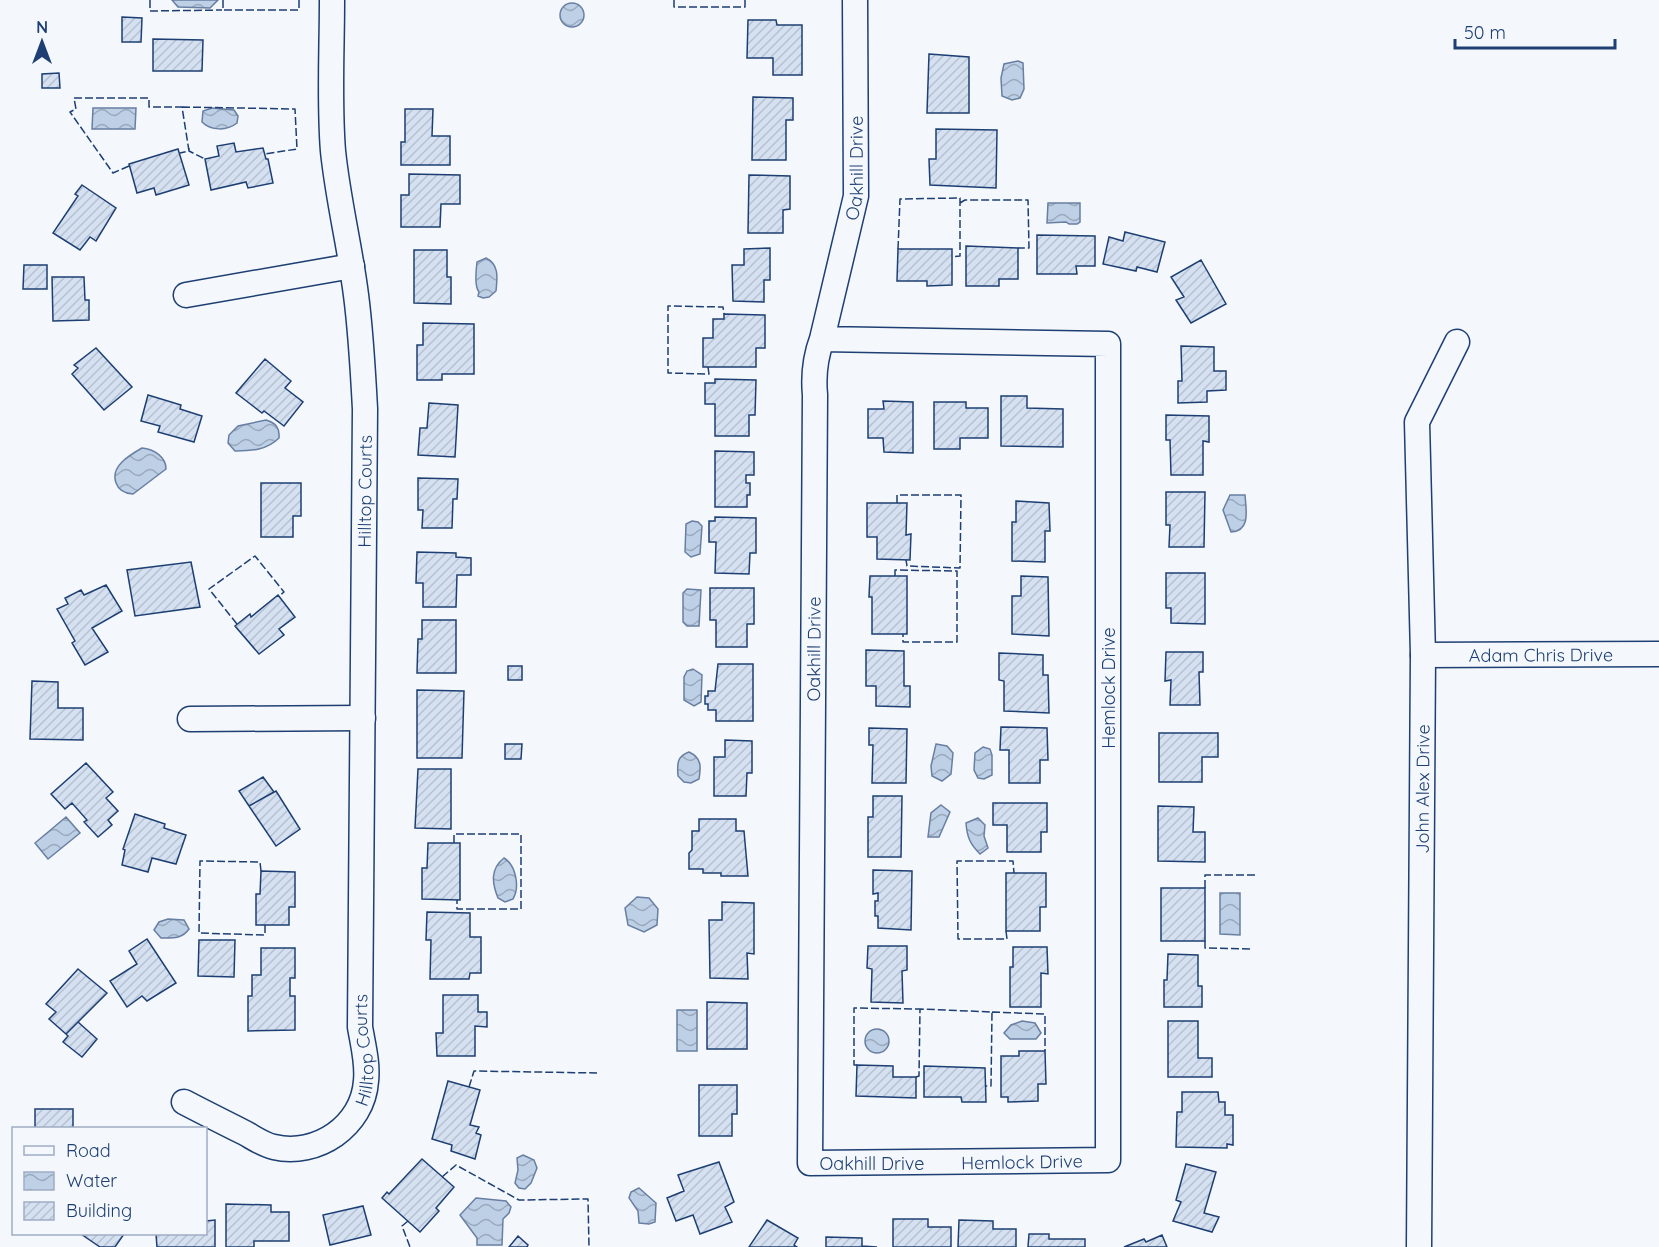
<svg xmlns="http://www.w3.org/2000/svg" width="1659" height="1247" font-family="Quicksand,sans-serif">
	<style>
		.water { fill: url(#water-waves); stroke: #687fa3; stroke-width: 1.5 }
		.building { fill: url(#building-hatch); stroke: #1d3f73; stroke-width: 1.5 }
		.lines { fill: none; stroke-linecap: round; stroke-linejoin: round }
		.minor-casing { stroke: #1d3f73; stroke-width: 27 }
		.minor { stroke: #f4f7fb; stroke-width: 24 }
		.fence { stroke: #1d3f73; stroke-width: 1.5; stroke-dasharray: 8 3; stroke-linecap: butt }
		.labels { text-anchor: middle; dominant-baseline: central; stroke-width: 4.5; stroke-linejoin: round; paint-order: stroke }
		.street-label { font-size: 18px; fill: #1d3f73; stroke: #f4f7fb }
	</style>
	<defs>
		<pattern id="water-waves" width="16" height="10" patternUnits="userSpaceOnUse" patternTransform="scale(1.5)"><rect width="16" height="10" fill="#bed0e5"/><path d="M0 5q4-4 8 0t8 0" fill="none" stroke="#9aaabe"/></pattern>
		<pattern id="building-hatch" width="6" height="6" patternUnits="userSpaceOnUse" patternTransform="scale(1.5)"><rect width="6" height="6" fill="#d5e0f0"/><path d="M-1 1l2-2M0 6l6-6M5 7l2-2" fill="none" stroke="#b6c1d1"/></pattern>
	</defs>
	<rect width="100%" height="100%" fill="#f4f7fb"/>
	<path class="water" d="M 172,0 L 218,0 L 210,8 L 178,7 Z
		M560 15a12 12 0 1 1 24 0a12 12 0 1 1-24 0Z
		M 1018,61 L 1023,63 L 1024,89 L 1020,98 L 1012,100 L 1002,96 L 1001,78 L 1004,64 Z
		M 93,108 L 136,108 L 135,129 L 92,129 Z
		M 212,108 L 234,110 L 238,116 L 237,123 C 227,131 211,131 202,122 L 203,111 Z
		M 1048,203 L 1080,203 L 1080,222 L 1077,224 L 1069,224 L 1066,222 L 1047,223 Z
		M 486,258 C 500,265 497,279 496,291 L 489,297 L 483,298 L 478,296 L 479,292 C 474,286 476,270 477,262 Z
		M 266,420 C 276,423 280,428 279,438 C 267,450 252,451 235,451 L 228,443 L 229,435 L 238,426 Z
		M 142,448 C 154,449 166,457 166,469 L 133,494 C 115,493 109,475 122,462 C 127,457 135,452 142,448 Z
		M 1230,495 L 1245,495 C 1246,510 1251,531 1231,532 L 1223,510 Z
		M 692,521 L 698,522 L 702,526 L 700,554 L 691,557 L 685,552 L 686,524 Z
		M 687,589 L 701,590 L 699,626 L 687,626 L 683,622 L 683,593 Z
		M 693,669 L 702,675 L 701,702 L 694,706 L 684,700 L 684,677 L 687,671 Z
		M 936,744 L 947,746 L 953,753 L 951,774 L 942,781 L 932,776 L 931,766 Z
		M 983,747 L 990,749 L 992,755 L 992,775 L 984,779 L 978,778 L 974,770 L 975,753 Z
		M 689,752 C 702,758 701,767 699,779 L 691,783 L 684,782 L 678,776 C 677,764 677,756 689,752 Z
		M 941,805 L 950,812 L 939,837 L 928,837 L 931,813 Z
		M 66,817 L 80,833 L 48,859 L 35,843 Z
		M 978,818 L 985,825 L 984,836 L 988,848 L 980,854 C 970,844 967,837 966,823 Z
		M 504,858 C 516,865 520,887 513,899 L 505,902 L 498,898 C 492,883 490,869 504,858 Z
		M 1220,893 L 1240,893 L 1240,935 L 1220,934 Z
		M 637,897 L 649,898 L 658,909 L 657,925 L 644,932 L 628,925 L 625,908 Z
		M 168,919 L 184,920 L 189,929 C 182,939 173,938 161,938 L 154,930 L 159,922 Z
		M 677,1010 L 697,1010 L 697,1051 L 677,1051 Z
		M 1022,1021 L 1035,1023 L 1041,1033 L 1036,1039 L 1010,1039 L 1004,1033 L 1011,1025 Z
		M865 1041a12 12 0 1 1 24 0a12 12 0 1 1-24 0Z
		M 523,1155 L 534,1160 L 537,1168 L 531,1183 L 525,1189 L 519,1188 L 515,1183 L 518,1170 L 517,1158 Z
		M 639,1188 L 656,1203 L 655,1222 L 649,1224 L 639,1223 L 638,1211 L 629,1198 L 631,1192 Z
		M 476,1198 L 506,1201 L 511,1207 L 509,1213 L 503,1219 L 502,1245 L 477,1245 L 477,1238 L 460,1215 Z"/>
	<path class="building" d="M 122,17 L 142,18 L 141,42 L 122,42 Z
		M 748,20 L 776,20 L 777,25 L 802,25 L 802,75 L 773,75 L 773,58 L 747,58 Z
		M 153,39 L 203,40 L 202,71 L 153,71 Z
		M 929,54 L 969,57 L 969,113 L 927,113 Z
		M 59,73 L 60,88 L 42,88 L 42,74 Z
		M 753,97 L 793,98 L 793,120 L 786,120 L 786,160 L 752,160 Z
		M 405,109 L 433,109 L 432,136 L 450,136 L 450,165 L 401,165 L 401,142 L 405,142 Z
		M 936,129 L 997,130 L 996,188 L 930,185 L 929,159 L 936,159 Z
		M 234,143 L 236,152 L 263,148 L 266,159 L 268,159 L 273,183 L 248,188 L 246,182 L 211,190 L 205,159 L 219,156 L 217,146 Z
		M 178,149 L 189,185 L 156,195 L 154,188 L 137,193 L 129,164 Z
		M 409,174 L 460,175 L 460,204 L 441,204 L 440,227 L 401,227 L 401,195 L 409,195 Z
		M 749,175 L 790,176 L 790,209 L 783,210 L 783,233 L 748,233 Z
		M 82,185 L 116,208 L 96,241 L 90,237 L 80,250 L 53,233 L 78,196 L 75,194 Z
		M 1125,232 L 1165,242 L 1157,272 L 1137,267 L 1136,271 L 1103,264 L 1109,237 L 1123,241 Z
		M 1037,235 L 1095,236 L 1095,266 L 1076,266 L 1077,274 L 1037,274 Z
		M 966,246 L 1018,248 L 1018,279 L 999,279 L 999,286 L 966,286 Z
		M 770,248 L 770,280 L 764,280 L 764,302 L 733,301 L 732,265 L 744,265 L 744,249 Z
		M 898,249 L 952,249 L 952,285 L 927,286 L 927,281 L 897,281 Z
		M 414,250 L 447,250 L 447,277 L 451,277 L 451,304 L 414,303 Z
		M 1201,260 L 1226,304 L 1191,323 L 1176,300 L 1184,297 L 1171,277 Z
		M 24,265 L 47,265 L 47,289 L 23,289 Z
		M 52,277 L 84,277 L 85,300 L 89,300 L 89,320 L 53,321 Z
		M 724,314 L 765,315 L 765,348 L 756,348 L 756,367 L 703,367 L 703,338 L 713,338 L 713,319 L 724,319 Z
		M 423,323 L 474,324 L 474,374 L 442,374 L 442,380 L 417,380 L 417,345 L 423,345 Z
		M 1181,346 L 1214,347 L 1214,371 L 1226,371 L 1226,390 L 1207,391 L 1207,402 L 1178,403 L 1178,381 L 1182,381 Z
		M 96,348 L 132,387 L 104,410 L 72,374 L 78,368 L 74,365 Z
		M 265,359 L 291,381 L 285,388 L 303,402 L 284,426 L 264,411 L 262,413 L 236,393 Z
		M 715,379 L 756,380 L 755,415 L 749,415 L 749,436 L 715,436 L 715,404 L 705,404 L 705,383 L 715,383 Z
		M 148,395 L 181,405 L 180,409 L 202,416 L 194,442 L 158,432 L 160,426 L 141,421 Z
		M 1001,396 L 1027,396 L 1027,408 L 1063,409 L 1063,447 L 1001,446 Z
		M 883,401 L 913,402 L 913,453 L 884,452 L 883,438 L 868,438 L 868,409 L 884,409 Z
		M 934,402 L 966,402 L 966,408 L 988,408 L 988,438 L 960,438 L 960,449 L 934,449 Z
		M 429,403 L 458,405 L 455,457 L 418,455 L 420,428 L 427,428 Z
		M 1166,415 L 1209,416 L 1209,442 L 1203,441 L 1203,475 L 1171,475 L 1170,440 L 1166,440 Z
		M 715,451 L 754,452 L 754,475 L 746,475 L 746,483 L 750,483 L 750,495 L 747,495 L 747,507 L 715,507 Z
		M 418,478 L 458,479 L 457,499 L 453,499 L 452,528 L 422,528 L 423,510 L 418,510 Z
		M 261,483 L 301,483 L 301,516 L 293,516 L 293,537 L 261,537 Z
		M 1166,492 L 1205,492 L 1204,547 L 1169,547 L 1170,525 L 1166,525 Z
		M 1016,501 L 1049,503 L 1050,531 L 1045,531 L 1045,562 L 1012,561 L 1012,522 L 1016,522 Z
		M 867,503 L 907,503 L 906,535 L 911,534 L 910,560 L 877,559 L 877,537 L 867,537 Z
		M 715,517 L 756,518 L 756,553 L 750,553 L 749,574 L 715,573 L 716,542 L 709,542 L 709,521 L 715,521 Z
		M 417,552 L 456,553 L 456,557 L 471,558 L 471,575 L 457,575 L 456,607 L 423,607 L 423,583 L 416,583 Z
		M 191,562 L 200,607 L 135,616 L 127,570 Z
		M 1166,573 L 1205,573 L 1205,624 L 1171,623 L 1171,608 L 1166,608 Z
		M 870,576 L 907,576 L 907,634 L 872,634 L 872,597 L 869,597 Z
		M 1021,576 L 1048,577 L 1049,636 L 1012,634 L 1012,596 L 1021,596 Z
		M 106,585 L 122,611 L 92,628 L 108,652 L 85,665 L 72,643 L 75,641 L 57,609 L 68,604 L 65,598 L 81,590 L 84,595 Z
		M 710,588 L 754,588 L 754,624 L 747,624 L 747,647 L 716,647 L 716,620 L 710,620 Z
		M 278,595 L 295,617 L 279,629 L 284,635 L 259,654 L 235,626 L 250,614 L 251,617 Z
		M 422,620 L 456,620 L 456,673 L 417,673 L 418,639 L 422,639 Z
		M 866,650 L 904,651 L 904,686 L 910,686 L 910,707 L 876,706 L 876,686 L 866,686 Z
		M 1166,652 L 1203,652 L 1203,672 L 1199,672 L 1200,705 L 1170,705 L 1171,680 L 1165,681 Z
		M 999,653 L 1043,655 L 1043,675 L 1048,675 L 1049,713 L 1004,711 L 1004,681 L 999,680 Z
		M 718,664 L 753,664 L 753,721 L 716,721 L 716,710 L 708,710 L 708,704 L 705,704 L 705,696 L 708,696 L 708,691 L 715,691 Z
		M 508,666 L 522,666 L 522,680 L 508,680 Z
		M 32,681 L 58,682 L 58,708 L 83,708 L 83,740 L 30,739 Z
		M 417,690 L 464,691 L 462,758 L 417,758 Z
		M 1001,727 L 1047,728 L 1048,760 L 1040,760 L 1040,783 L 1009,783 L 1009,750 L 1000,750 Z
		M 869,728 L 907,729 L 906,783 L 872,783 L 873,745 L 869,745 Z
		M 1159,733 L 1218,733 L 1218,757 L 1202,757 L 1202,782 L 1159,782 Z
		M 725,740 L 752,741 L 752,773 L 747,773 L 746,796 L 714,796 L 714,757 L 725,757 Z
		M 505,744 L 522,744 L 521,759 L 505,759 Z
		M 86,763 L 113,792 L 106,798 L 118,811 L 108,820 L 112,825 L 98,837 L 84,822 L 87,820 L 72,803 L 65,809 L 51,794 Z
		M 418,769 L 451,769 L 451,829 L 415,828 Z
		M 263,777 L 274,792 L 249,806 L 239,791 Z
		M 276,791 L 300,829 L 276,846 L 249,806 Z
		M 873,796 L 902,796 L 901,857 L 868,857 L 868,817 L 873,817 Z
		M 993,803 L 1047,803 L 1047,832 L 1041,832 L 1041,852 L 1007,852 L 1007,825 L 993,825 Z
		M 1158,806 L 1194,807 L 1193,832 L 1205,832 L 1205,862 L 1158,861 Z
		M 135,814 L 165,824 L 164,828 L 186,835 L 176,864 L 152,858 L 148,872 L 122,865 L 125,850 L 123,849 Z
		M 699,819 L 736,819 L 736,831 L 744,831 L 748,876 L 721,876 L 721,873 L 703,873 L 703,869 L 689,869 L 689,853 L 692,850 L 692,831 L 699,831 Z
		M 428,843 L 460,843 L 460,900 L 422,899 L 422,868 L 427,868 Z
		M 873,870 L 912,871 L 911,930 L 878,928 L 878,916 L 875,916 L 875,901 L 878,901 L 878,893 L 873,894 Z
		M 261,871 L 295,872 L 295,907 L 289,907 L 289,925 L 256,925 L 256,894 L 260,894 Z
		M 1006,873 L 1046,873 L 1046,907 L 1040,907 L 1040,931 L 1006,931 Z
		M 1161,888 L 1205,888 L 1205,941 L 1161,941 Z
		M 722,902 L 754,903 L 754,954 L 747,953 L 748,979 L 710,978 L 709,920 L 722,920 Z
		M 427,912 L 470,913 L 470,937 L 481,937 L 481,973 L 470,973 L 469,979 L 430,979 L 431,940 L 426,940 Z
		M 147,939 L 176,983 L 147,1001 L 142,996 L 127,1007 L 110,981 L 137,964 L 129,951 Z
		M 199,940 L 235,940 L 234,977 L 198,976 Z
		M 868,946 L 907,946 L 907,970 L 902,971 L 903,1003 L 871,1002 L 872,969 L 867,968 Z
		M 1013,947 L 1047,947 L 1048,974 L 1041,973 L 1041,1007 L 1010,1007 L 1010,967 L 1013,967 Z
		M 261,948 L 295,948 L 295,978 L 290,978 L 290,996 L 295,996 L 295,1030 L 248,1031 L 248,996 L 252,996 L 252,975 L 261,975 Z
		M 1168,954 L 1198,955 L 1198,986 L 1202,986 L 1202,1007 L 1164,1007 L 1164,980 L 1167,980 Z
		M 78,969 L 107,993 L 66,1034 L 49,1019 L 56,1012 L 46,1004 Z
		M 443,995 L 478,995 L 478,1012 L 487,1012 L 487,1027 L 475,1026 L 475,1056 L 437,1056 L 436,1033 L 443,1033 Z
		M 707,1002 L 747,1003 L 747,1049 L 707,1049 Z
		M 1168,1021 L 1198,1021 L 1198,1058 L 1212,1058 L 1212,1077 L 1168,1077 Z
		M 78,1022 L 97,1039 L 82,1057 L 63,1042 L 68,1036 L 66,1034 Z
		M 1019,1051 L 1045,1051 L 1046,1084 L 1038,1084 L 1038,1101 L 1008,1102 L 1008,1097 L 1001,1097 L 1001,1056 L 1019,1056 Z
		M 857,1065 L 893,1066 L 893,1077 L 916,1077 L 916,1098 L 856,1096 Z
		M 924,1066 L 985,1068 L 986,1102 L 962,1102 L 961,1097 L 924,1097 Z
		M 448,1081 L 480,1090 L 470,1125 L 479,1127 L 476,1133 L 481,1135 L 475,1159 L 451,1151 L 452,1145 L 432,1139 Z
		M 699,1085 L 737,1085 L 737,1114 L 732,1114 L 732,1136 L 699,1136 Z
		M 1182,1092 L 1218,1092 L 1219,1102 L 1225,1102 L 1225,1115 L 1233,1115 L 1233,1145 L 1227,1144 L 1227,1148 L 1176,1147 L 1177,1112 L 1182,1112 Z
		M 35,1109 L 73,1109 L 73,1128 L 35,1128 Z
		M 422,1159 L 454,1187 L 436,1208 L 439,1211 L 420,1232 L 382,1198 L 387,1192 L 389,1194 Z
		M 719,1162 L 734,1202 L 725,1207 L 732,1222 L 700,1234 L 693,1215 L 676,1221 L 667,1198 L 684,1191 L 678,1175 Z
		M 1186,1164 L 1216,1172 L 1204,1213 L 1219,1217 L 1212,1232 L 1173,1221 L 1181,1202 L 1176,1200 Z
		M 226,1204 L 271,1205 L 271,1212 L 289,1212 L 289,1241 L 254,1241 L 254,1247 L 226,1247 Z
		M 363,1206 L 371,1235 L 330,1245 L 323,1215 Z
		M 893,1219 L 928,1219 L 928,1227 L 951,1227 L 951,1247 L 893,1247 Z
		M 215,1220 L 215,1247 L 157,1247 L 156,1234 L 206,1234 L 206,1221 Z
		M 767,1220 L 798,1238 L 794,1245 L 797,1247 L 749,1247 Z
		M 959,1220 L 993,1221 L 993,1229 L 1016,1229 L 1016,1247 L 958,1247 Z
		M 81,1234 L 124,1234 L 115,1247 L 100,1247 Z
		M 1029,1234 L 1049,1234 L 1049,1239 L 1085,1239 L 1085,1247 L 1028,1247 Z
		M 1162,1235 L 1167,1247 L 1124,1247 L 1144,1239 L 1146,1242 Z
		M 518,1236 L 528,1245 L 527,1247 L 509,1247 Z
		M 826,1237 L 862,1238 L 862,1246 L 877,1247 L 826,1247 Z"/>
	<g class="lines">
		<defs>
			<g id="minor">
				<path d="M 186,295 L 352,266"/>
				<path id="s1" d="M 822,339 L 1108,344 L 1108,1160 L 810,1163 L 815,395 C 813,374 815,358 822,339 L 856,196 L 855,0"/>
				<path id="s2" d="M 1423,655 L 1659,654"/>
				<path d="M 190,719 L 363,718"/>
				<path id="s3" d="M 184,1102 C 205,1113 225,1123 245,1133 C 254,1138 264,1145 274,1147 C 317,1157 363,1126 366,1081 C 368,1063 363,1045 360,1027 L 365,409 C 363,371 361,333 356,295 C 350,247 338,200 333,151 C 329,101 332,50 332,0"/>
				<path id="s4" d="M 1419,1247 L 1423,655 L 1417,422 L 1457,342"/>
			</g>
		</defs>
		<use href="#minor" class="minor-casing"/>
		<use href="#minor" class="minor"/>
		<path class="fence" d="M 150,0 L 150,11 L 222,10
			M 223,0 L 223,10 L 299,10 L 299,0
			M 674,0 L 674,7 L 745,7 L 745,0
			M 182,107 L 295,109 L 297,149 L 265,154
			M 189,148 L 189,151 L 205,159
			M 129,166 L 113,173 L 70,112 L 76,109 L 74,98 L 149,98 L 149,107 L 182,107 L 189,151 L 180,153
			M 960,203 L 965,200 L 1028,200 L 1029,248 L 1018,248
			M 898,249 L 900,199 L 960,198 L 960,256 L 952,257
			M 708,367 L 709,374 L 668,373 L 668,306 L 723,307 L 724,314
			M 897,503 L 897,495 L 961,495 L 960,568 L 907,566 L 906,560
			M 895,576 L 895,570 L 957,571 L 957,642 L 903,642 L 903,634
			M 237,624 L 209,589 L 255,556 L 284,592 L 279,596
			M 454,843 L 454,834 L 521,834 L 521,909 L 457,909 L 457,900
			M 261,871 L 260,862 L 200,861 L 199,933 L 265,935 L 265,925
			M 1205,888 L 1205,875 L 1255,875
			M 1006,931 L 1007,939 L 958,939 L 957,861 L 1013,861 L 1014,873
			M 1205,941 L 1205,948 L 1253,949
			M 992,1012 L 1045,1014 L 1045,1051
			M 857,1065 L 854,1065 L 854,1008 L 920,1009
			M 916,1077 L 919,1076 L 920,1009 L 992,1012 L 991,1086 L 986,1086
			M 469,1087 L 474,1071 L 597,1073
			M 442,1177 L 456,1165 L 519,1200 L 588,1199 L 589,1247
			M 408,1221 L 402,1226 L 410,1247"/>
	</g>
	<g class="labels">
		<g class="street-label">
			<text stroke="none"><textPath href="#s1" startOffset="2400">Oakhill Drive</textPath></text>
			<text stroke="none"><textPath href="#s3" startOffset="819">Hilltop Courts</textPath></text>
			<text stroke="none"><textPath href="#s1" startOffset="1914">Oakhill Drive</textPath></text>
			<text stroke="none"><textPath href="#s2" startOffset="118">Adam Chris Drive</textPath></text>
			<text transform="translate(1108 688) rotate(-90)">Hemlock Drive</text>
			<text stroke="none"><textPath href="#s4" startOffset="458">John Alex Drive</textPath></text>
			<text stroke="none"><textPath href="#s3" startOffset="260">Hilltop Courts</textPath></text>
			<text transform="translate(1022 1162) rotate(-1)">Hemlock Drive</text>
			<text x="872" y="1163">Oakhill Drive</text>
		</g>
	</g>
	<rect x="12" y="1127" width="195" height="108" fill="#f4f7fb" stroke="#9eadc5" stroke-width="1.5"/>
	<rect x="24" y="1146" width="30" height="9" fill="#f4f7fb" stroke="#9eadc5" stroke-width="1.5"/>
	<text x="66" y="1157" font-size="18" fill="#1d3f73">Road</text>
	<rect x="24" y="1172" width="30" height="18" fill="url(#water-waves)" stroke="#9eadc5" stroke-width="1.5"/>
	<text x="66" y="1187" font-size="18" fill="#1d3f73">Water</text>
	<rect x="24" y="1202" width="30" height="18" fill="url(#building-hatch)" stroke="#9eadc5" stroke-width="1.5"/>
	<text x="66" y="1217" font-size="18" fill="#1d3f73">Building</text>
	<g transform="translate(42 42)" stroke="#f4f7fb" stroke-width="4.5" paint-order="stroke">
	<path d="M0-4.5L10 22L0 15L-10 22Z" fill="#1d3f73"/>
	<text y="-9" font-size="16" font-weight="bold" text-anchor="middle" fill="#1d3f73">N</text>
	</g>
	<path d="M1455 39v9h160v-9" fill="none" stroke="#1d3f73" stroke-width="3"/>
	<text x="1464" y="39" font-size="18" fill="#1d3f73" stroke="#f4f7fb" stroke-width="4.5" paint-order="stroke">50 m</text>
</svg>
